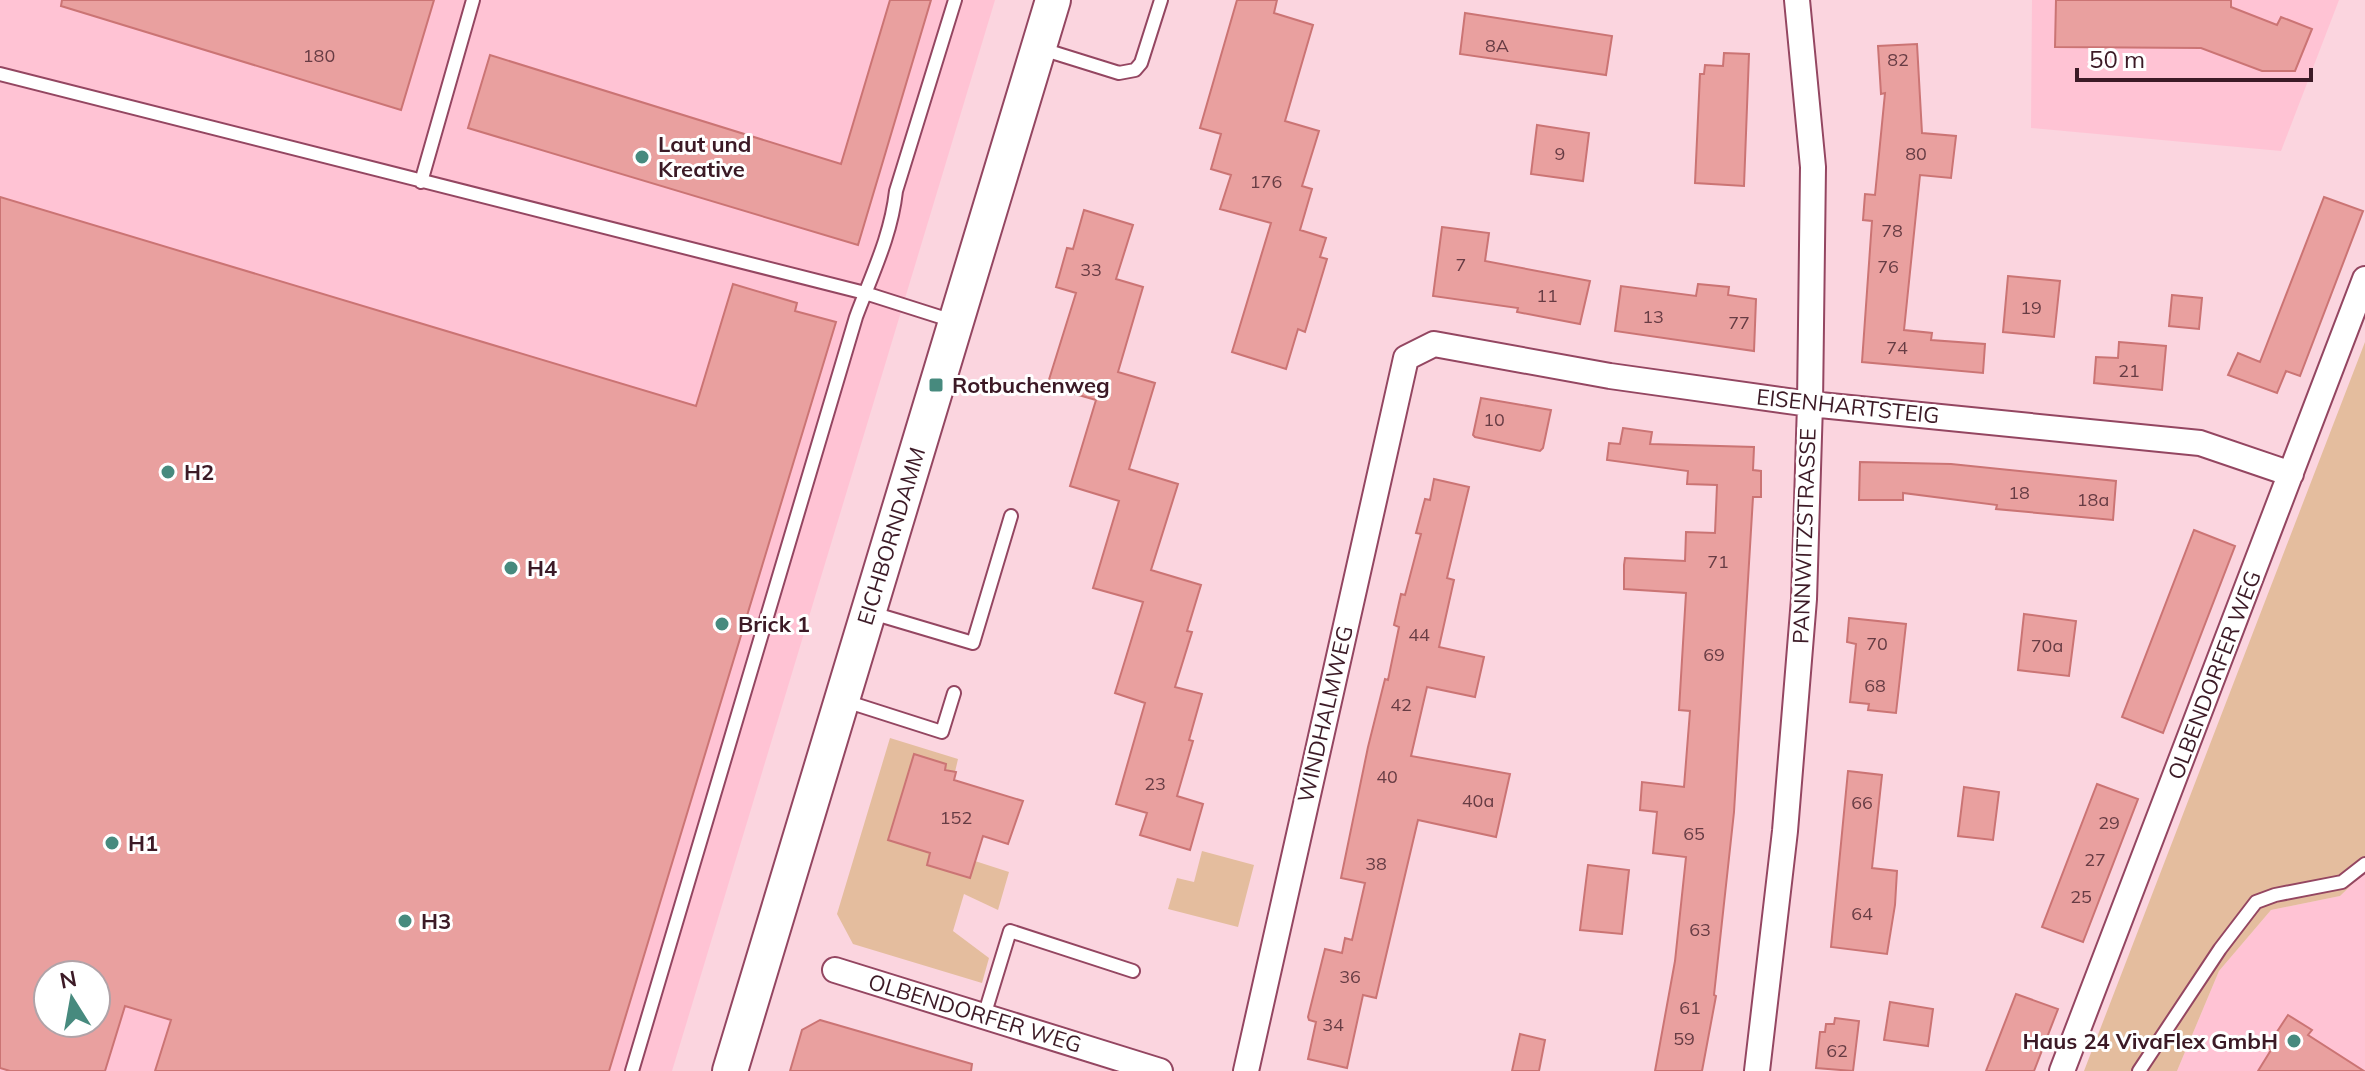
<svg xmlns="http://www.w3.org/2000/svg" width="2365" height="1071" font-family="Mulish,sans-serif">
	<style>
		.built { fill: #ffc3d4; fill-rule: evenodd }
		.green { fill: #e4bd9e }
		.building { fill: #e9a09f; stroke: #cb7474; stroke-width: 2; fill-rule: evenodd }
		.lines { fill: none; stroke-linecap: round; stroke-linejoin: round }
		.lane-casing { stroke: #944661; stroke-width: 16 }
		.street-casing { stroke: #944661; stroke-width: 28 }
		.secondary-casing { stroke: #944661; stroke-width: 38 }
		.lane { stroke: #fff; stroke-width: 12 }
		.street { stroke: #fff; stroke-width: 24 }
		.secondary { stroke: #fff; stroke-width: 34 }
		.poi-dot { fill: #478a7e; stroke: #fff; stroke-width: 3 }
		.labels { text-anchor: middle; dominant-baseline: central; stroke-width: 6; stroke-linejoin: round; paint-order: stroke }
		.number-label { font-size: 18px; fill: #673c44 }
		.poi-label { font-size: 22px; font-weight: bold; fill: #3c1a26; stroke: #fff; text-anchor: start }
		.street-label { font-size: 22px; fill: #3c1a26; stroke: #fff }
	</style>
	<rect width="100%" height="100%" fill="#fbd5df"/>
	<path class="built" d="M 0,0 L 995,0 L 672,1071 L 0,1071 ZM 48,975 L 96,975 L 96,1023 L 48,1023 Z
		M 2032,0 L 2339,0 L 2281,151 L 2031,128 Z
		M 2365,872 L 2365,1071 L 2177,1071 L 2219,971 L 2271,910 L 2340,896 Z"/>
	<path class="green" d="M 2365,342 L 2365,872 L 2340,896 L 2271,910 L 2219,971 L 2177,1071 L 2084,1071 Z
		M 890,738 L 958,759 L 955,772 L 945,769 L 946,764 L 914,754 L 888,839 L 931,852 L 927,865 L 969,878 L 975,861 L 1009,872 L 998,910 L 964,894 L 953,931 L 989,958 L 982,983 L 853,944 L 837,914 Z
		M 1202,851 L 1254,865 L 1238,927 L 1168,909 L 1177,878 L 1194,882 Z"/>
	<path class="building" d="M 62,0 L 434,0 L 401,110 L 61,6 Z
		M 890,0 L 931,0 L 858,245 L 468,128 L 490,55 L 841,164 Z
		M 1237,0 L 1277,0 L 1274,13 L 1313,25 L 1285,121 L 1319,131 L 1302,186 L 1312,189 L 1300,230 L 1326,238 L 1320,257 L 1327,259 L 1305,332 L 1298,329 L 1286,369 L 1232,352 L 1271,223 L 1220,209 L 1231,175 L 1211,169 L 1221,134 L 1200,128 Z
		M 2056,0 L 2231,0 L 2231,7 L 2277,25 L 2281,17 L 2312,29 L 2295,71 L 2262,71 L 2201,48 L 2055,47 Z
		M 1465,13 L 1612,36 L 1606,75 L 1460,54 Z
		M 1917,44 L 1922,133 L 1956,136 L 1951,178 L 1920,175 L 1904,330 L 1932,333 L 1931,340 L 1985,344 L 1983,373 L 1862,362 L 1872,221 L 1863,220 L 1865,194 L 1875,195 L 1885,93 L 1881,94 L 1878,46 Z
		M 1724,53 L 1749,54 L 1744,186 L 1695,183 L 1700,74 L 1704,74 L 1705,65 L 1723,66 Z
		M 1537,125 L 1589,133 L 1583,181 L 1531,174 Z
		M 0,197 L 696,406 L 733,284 L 797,303 L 795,311 L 836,322 L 609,1071 L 155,1071 L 171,1020 L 125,1006 L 105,1071 L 10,1071 L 0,1068 ZM 48,975 L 96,975 L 96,1023 L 48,1023 Z
		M 2324,197 L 2363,211 L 2300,376 L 2286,371 L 2277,393 L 2228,375 L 2238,353 L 2260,362 Z
		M 1084,210 L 1133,225 L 1116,279 L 1143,287 L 1118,372 L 1155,383 L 1129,469 L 1178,484 L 1151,570 L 1201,585 L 1187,631 L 1192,632 L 1175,687 L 1202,694 L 1189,740 L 1193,741 L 1177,796 L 1203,804 L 1190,850 L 1140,835 L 1147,813 L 1116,804 L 1145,703 L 1115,693 L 1143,602 L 1093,588 L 1119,501 L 1070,486 L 1096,400 L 1047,386 L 1076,293 L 1056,287 L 1067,248 L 1073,249 Z
		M 1442,227 L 1489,233 L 1485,261 L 1590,281 L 1580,324 L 1517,312 L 1518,308 L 1433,296 Z
		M 2008,276 L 2060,281 L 2054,337 L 2003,332 Z
		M 1698,284 L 1729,287 L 1728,295 L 1756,299 L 1754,351 L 1615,331 L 1621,286 L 1696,296 Z
		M 2172,295 L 2202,298 L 2199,329 L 2169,326 Z
		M 2119,342 L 2166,346 L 2162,390 L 2094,383 L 2096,357 L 2118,358 Z
		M 1481,398 L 1551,410 L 1543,448 L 1540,451 L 1475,437 L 1473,435 Z
		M 1623,428 L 1652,432 L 1650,444 L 1754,447 L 1753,470 L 1761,471 L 1761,497 L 1753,497 L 1734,812 L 1714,995 L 1716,996 L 1702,1071 L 1655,1071 L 1675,961 L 1686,857 L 1653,853 L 1657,812 L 1640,810 L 1642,782 L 1684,787 L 1690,711 L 1679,710 L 1686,593 L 1624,589 L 1624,565 L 1625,558 L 1685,561 L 1686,532 L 1715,533 L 1717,485 L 1687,484 L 1688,471 L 1607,460 L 1609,443 L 1620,444 Z
		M 1860,462 L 1951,464 L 2116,481 L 2113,520 L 1996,509 L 1997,505 L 1903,493 L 1903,500 L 1859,500 Z
		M 1434,479 L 1469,487 L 1447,578 L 1454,580 L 1439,647 L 1484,657 L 1475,697 L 1427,687 L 1411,756 L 1510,774 L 1496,837 L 1418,820 L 1376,998 L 1363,995 L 1347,1068 L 1308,1059 L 1316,1022 L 1309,1020 L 1308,1017 L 1325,949 L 1342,953 L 1345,938 L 1352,940 L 1365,883 L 1341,878 L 1368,747 L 1385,679 L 1388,680 L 1399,627 L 1394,625 L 1401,594 L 1405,595 L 1421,534 L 1416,533 L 1425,499 L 1430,500 Z
		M 2194,530 L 2235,546 L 2163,733 L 2122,717 Z
		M 2024,614 L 2076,621 L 2069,676 L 2018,670 Z
		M 1849,618 L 1906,624 L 1896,713 L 1868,710 L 1869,704 L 1850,702 L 1856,644 L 1847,642 Z
		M 914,754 L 946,764 L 945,770 L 956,772 L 954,780 L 1023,801 L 1008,844 L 983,836 L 970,878 L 927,865 L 930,853 L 888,840 Z
		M 1848,771 L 1882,775 L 1872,868 L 1897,871 L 1895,905 L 1887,954 L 1831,947 Z
		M 2097,784 L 2138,799 L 2083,942 L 2042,927 Z
		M 1964,787 L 1999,792 L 1993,840 L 1958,836 Z
		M 1588,865 L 1629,870 L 1622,934 L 1580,930 Z
		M 2016,994 L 2058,1009 L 2034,1071 L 1986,1071 Z
		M 1890,1002 L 1933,1009 L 1928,1046 L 1884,1040 Z
		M 2288,1015 L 2312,1030 L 2308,1035 L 2364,1071 L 2258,1071 L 2271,1050 L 2267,1047 Z
		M 1835,1018 L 1859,1021 L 1853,1071 L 1816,1068 L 1820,1032 L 1825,1032 L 1826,1024 L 1834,1024 Z
		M 820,1020 L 972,1064 L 971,1071 L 790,1071 L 802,1030 Z
		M 1520,1034 L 1545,1040 L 1539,1071 L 1512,1071 Z"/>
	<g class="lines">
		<defs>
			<path id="lane" d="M 1042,49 L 1119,73 L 1135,70 L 1141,63 L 1161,0
				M 0,74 L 865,293 L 953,321
				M 421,182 L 473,0
				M 872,613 L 973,643 L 1011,516
				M 842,700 L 942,732 L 954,693
				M 984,1016 L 1010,931 L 1133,971
				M 632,1071 L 856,317 C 872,274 891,236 896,191 L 955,0
				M 2139,1071 L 2220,949 L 2256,902 L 2275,895 L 2342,882 L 2365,864"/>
			<path id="street" d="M 835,970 L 1160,1071
				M 1246,1071 L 1406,358 L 1434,344 L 1610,376 L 1810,404 L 2200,443 L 2291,474
				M 1757,1071 L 1785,831 L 1804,599 L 1810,404 L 1813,167 L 1797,0
				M 2062,1071 L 2365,279"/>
			<path id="secondary" d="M 730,1071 L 1053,0"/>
		</defs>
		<use href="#lane" class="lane-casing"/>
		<use href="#street" class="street-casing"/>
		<use href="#secondary" class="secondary-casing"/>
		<use href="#lane" class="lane"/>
		<use href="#street" class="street"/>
		<use href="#secondary" class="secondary"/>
	</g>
	<g class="poi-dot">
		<circle cx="642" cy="157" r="8"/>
		<rect x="928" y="377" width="16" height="16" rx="4"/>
		<circle cx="168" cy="472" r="8"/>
		<circle cx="511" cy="568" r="8"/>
		<circle cx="722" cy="624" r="8"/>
		<circle cx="112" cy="843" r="8"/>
		<circle cx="405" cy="921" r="8"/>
		<circle cx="2294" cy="1041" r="8"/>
	</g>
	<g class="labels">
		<g class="number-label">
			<text x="1497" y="45">8A</text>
			<text x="319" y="55">180</text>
			<text x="1898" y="59">82</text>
			<text x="1560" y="153">9</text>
			<text x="1916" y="153">80</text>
			<text x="1266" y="181">176</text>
			<text x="1892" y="230">78</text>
			<text x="1461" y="264">7</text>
			<text x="1888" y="266">76</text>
			<text x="1091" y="269">33</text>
			<text x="1547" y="295">11</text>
			<text x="2031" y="307">19</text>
			<text x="1653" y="316">13</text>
			<text x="1739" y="322">77</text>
			<text x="1897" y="347">74</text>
			<text x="2129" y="370">21</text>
			<text x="1494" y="419">10</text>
			<text x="2019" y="492">18</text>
			<text x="2093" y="499">18a</text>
			<text x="1718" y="561">71</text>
			<text x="1419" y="634">44</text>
			<text x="1877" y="643">70</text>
			<text x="2047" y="645">70a</text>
			<text x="1714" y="654">69</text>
			<text x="1875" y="685">68</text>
			<text x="1401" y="704">42</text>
			<text x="1387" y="776">40</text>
			<text x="1155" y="783">23</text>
			<text x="1478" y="800">40a</text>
			<text x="1862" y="802">66</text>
			<text x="956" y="817">152</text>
			<text x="2109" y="822">29</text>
			<text x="1694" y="833">65</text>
			<text x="2095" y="859">27</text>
			<text x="1376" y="863">38</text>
			<text x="2081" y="896">25</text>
			<text x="1862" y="913">64</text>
			<text x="1700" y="929">63</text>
			<text x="1350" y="976">36</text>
			<text x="1690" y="1007">61</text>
			<text x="1333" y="1024">34</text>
			<text x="1684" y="1038">59</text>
			<text x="1837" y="1050">62</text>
		</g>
		<g class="poi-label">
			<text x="658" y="144">Laut und<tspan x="658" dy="25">Kreative</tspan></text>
			<text x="952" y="385">Rotbuchenweg</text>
			<text x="184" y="472">H2</text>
			<text x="527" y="568">H4</text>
			<text x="738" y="624">Brick 1</text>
			<text x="128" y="843">H1</text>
			<text x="421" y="921">H3</text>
			<text x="2278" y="1041" text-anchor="end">Haus 24 VivaFlex GmbH</text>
		</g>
		<g class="street-label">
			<text transform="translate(1848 406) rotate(6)">EISENHARTSTEIG</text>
			<text transform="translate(891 536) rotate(-73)">EICHBORNDAMM</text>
			<text transform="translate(1804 536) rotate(-88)">PANNWITZSTRASSE</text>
			<text transform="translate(2214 675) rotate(-69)">OLBENDORFER WEG</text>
			<text transform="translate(1325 714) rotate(-77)">WINDHALMWEG</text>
			<text transform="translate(975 1013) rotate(17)">OLBENDORFER WEG</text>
		</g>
	</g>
	<g transform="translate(72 999) rotate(349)"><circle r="38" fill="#ffffff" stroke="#b1a3a8" stroke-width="2"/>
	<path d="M0-6L14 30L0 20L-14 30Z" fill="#478a7e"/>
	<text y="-12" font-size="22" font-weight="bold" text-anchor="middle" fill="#3c1a26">N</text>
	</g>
	<path d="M2077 68v12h234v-12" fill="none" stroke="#3c1a26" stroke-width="4"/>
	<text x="2089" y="68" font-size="24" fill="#3c1a26" stroke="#ffffff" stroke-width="6" paint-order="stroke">50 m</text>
</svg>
